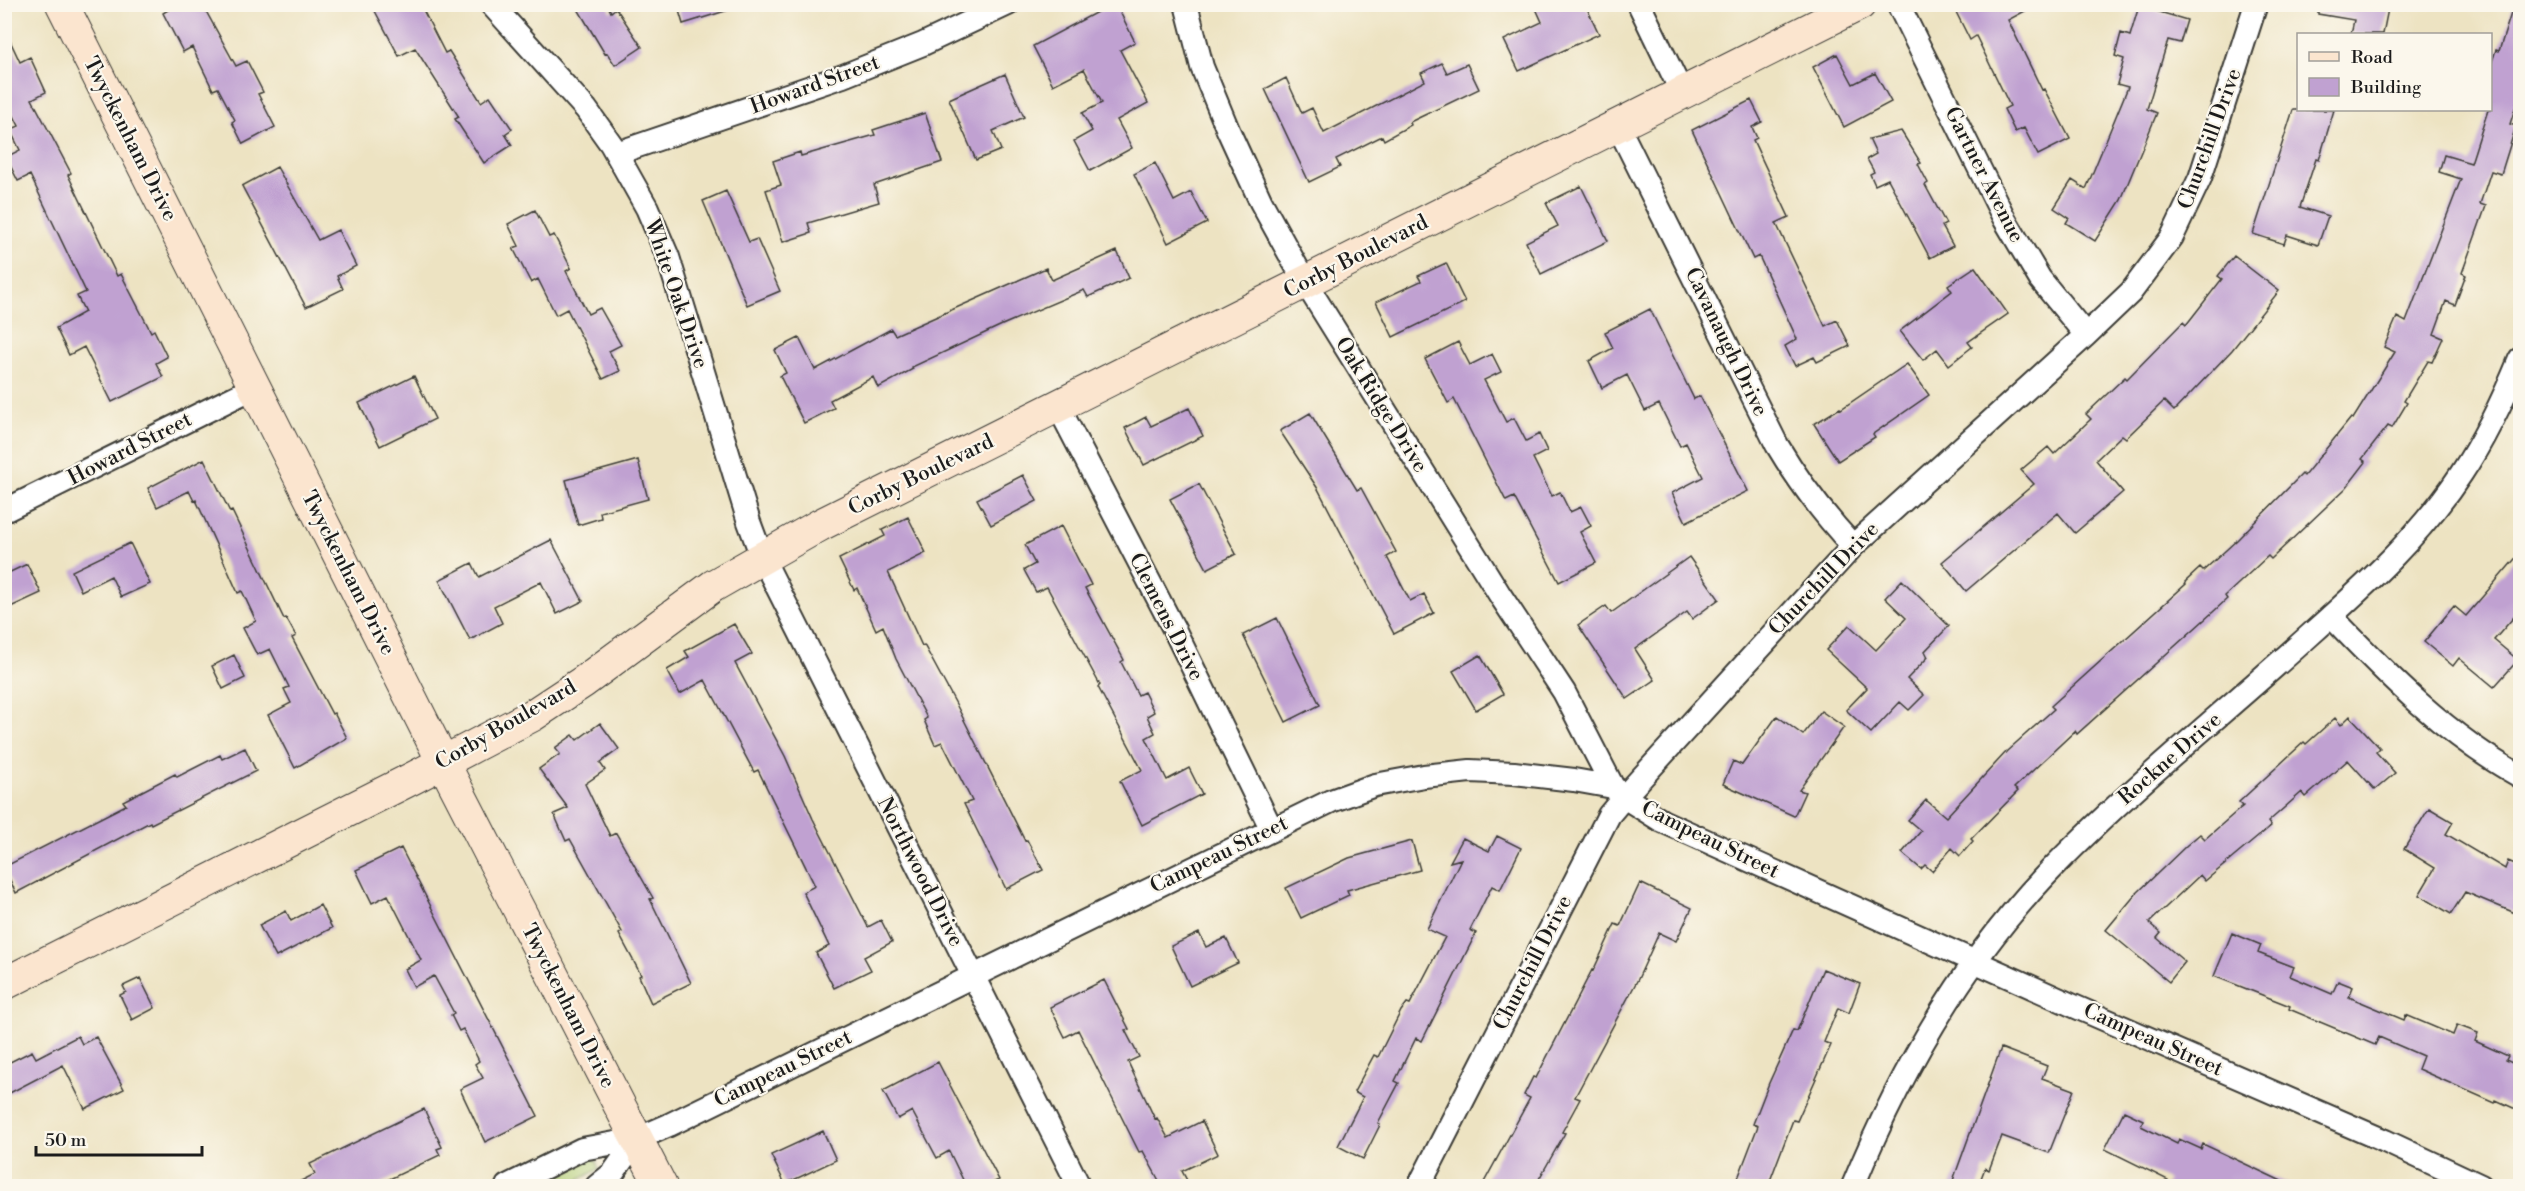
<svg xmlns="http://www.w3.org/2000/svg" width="2525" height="1191" font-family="'Libre Bodoni',serif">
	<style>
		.green { fill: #aeca71; stroke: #657346; stroke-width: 1.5 }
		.building { fill: #c0a1d1 }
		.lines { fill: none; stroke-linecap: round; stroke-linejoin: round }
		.street-casing { stroke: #3b3a35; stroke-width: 26 }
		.secondary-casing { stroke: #3b3a35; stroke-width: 34 }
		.street { stroke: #fff; stroke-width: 22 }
		.secondary { stroke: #fbe5cf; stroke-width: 32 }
		.labels { text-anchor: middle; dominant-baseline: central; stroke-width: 4.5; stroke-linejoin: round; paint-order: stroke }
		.street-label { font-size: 21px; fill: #1c1c1c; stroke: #fbf7ec }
	</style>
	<rect width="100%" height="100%" fill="#fbf7ec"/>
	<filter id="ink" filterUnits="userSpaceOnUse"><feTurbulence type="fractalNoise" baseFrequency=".0167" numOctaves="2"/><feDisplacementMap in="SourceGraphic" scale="12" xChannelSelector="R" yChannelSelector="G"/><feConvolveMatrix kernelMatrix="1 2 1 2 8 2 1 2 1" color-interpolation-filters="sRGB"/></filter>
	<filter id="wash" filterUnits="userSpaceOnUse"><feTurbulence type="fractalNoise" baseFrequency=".008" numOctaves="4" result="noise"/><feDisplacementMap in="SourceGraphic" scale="24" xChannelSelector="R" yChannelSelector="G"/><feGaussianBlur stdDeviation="1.35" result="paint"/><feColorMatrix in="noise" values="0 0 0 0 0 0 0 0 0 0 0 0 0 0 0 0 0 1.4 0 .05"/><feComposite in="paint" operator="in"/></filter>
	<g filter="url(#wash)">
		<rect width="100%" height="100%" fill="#ede3c2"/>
		<path class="green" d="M 591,1157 L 596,1160 L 599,1169 L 568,1186 L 524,1186 L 572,1162 Z"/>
		<g id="blocks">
			<path class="building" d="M 178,4 L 202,4 L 236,66 L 247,61 L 263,92 L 258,94 L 275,127 L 243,144 L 232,122 L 235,120 L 218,88 L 213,90 L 192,47 L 183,52 L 163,13 Z
				M 387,4 L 420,4 L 445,53 L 449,51 L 481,102 L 490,96 L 512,129 L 505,134 L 512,145 L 484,163 L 455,119 L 459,117 L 415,48 L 399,56 L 375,11 Z
				M 575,4 L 607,4 L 611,12 L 616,8 L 642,47 L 615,65 L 607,53 L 605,54 Z
				M 677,4 L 731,4 L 732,9 L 683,24 Z
				M 1112,4 L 1116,4 L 1135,42 L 1120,50 L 1148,103 L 1117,120 L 1132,148 L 1090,171 L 1074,141 L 1092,131 L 1082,113 L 1102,103 L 1084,69 L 1053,85 L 1033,46 Z
				M 1534,4 L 1585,4 L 1599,34 L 1519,71 L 1504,40 L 1542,22 Z
				M 1952,4 L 2038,4 L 2008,20 L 2042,90 L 2044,89 L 2070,139 L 2038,155 L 2024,128 L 2015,132 L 2004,109 L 2010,106 L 1976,36 L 1970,40 Z
				M 2318,4 L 2389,4 L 2383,34 L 2351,34 L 2354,20 L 2318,14 Z
				M 2514,4 L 2520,4 L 2520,93 L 2510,124 L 2516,126 L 2501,174 L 2491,171 L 2480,204 L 2486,206 L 2462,273 L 2466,275 L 2455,305 L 2446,301 L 2434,334 L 2443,338 L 2432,362 L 2428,361 L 2404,401 L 2407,403 L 2392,428 L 2388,426 L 2362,459 L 2366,462 L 2346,488 L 2271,559 L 2268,556 L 2225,596 L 2227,599 L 2213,612 L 2077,734 L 2075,731 L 2014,788 L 2018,791 L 1971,839 L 1973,841 L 1960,856 L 1952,848 L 1932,871 L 1925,865 L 1921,869 L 1902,853 L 1921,831 L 1908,820 L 1926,800 L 1946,817 L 2007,751 L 2054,709 L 2051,706 L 2186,584 L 2185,582 L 2200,568 L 2203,571 L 2237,540 L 2302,474 L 2304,476 L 2351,418 L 2353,419 L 2395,352 L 2384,347 L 2397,317 L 2406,322 L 2461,179 L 2439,172 L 2444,155 L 2471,163 L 2488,110 L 2490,110 L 2490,67 L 2496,50 L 2499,51 Z
				M 2139,6 L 2187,20 L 2180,43 L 2168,40 L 2147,109 L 2157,113 L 2121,200 L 2095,241 L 2066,223 L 2069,218 L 2054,208 L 2072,180 L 2086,189 L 2128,87 L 2117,84 L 2124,59 L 2115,56 L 2121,33 L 2130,36 Z
				M 4,28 L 20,62 L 30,57 L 46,92 L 32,99 L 71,173 L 68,175 L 117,276 L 121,274 L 151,332 L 154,330 L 167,357 L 156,363 L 163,377 L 112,402 L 84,347 L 69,355 L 56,328 L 85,312 L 77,296 L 86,292 L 30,175 L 18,181 L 6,157 L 20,150 L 10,130 L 19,126 L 4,96 Z
				M 1837,54 L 1853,84 L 1875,73 L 1891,102 L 1844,127 L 1813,67 Z
				M 1442,63 L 1447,73 L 1467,64 L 1479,89 L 1410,122 L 1411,125 L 1384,140 L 1382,136 L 1336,159 L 1340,167 L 1309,182 L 1265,89 L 1286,78 L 1302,113 L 1312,108 L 1324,133 L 1425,81 L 1421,73 Z
				M 1005,74 L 1024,117 L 993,131 L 1001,150 L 976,160 L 949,99 Z
				M 1751,100 L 1762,122 L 1752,127 L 1757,138 L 1753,140 L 1789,217 L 1776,223 L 1825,326 L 1837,320 L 1850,346 L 1817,362 L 1814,357 L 1795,366 L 1785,346 L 1797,339 L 1759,256 L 1753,259 L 1692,130 Z
				M 2293,110 L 2334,110 L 2319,160 L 2316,159 L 2300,207 L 2328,216 L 2318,245 L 2287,235 L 2284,244 L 2253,234 Z
				M 925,113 L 942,162 L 874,185 L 879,202 L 808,223 L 811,233 L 783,242 L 766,190 L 781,185 L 773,161 L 800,152 L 801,156 L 875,135 L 873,130 Z
				M 1901,131 L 1921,163 L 1918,164 L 1928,183 L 1925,185 L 1946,224 L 1942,226 L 1953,246 L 1930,258 L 1888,179 L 1875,185 L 1870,174 L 1874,172 L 1867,159 L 1876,154 L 1869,139 Z
				M 1155,163 L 1174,201 L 1191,192 L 1207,223 L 1168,243 L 1134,174 Z
				M 277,167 L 318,240 L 338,230 L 356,266 L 337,276 L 343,289 L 306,307 L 242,186 Z
				M 1581,186 L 1608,241 L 1541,274 L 1526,242 L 1558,226 L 1546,203 Z
				M 726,191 L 749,242 L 757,239 L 780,291 L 747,305 L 703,201 Z
				M 535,210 L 549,237 L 554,235 L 571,268 L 566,271 L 588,314 L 600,308 L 621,345 L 609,351 L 620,371 L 603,379 L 567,309 L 556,315 L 538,279 L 531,283 L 513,248 L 519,246 L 508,224 Z
				M 1117,251 L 1129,278 L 1088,297 L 1084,290 L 1002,325 L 912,367 L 913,369 L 878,388 L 873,377 L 830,400 L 834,408 L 804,423 L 780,376 L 786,373 L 775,350 L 799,338 L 815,370 L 891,329 L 895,335 L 1046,268 L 1052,280 Z
				M 2234,256 L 2279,291 L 2232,350 L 2174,411 L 2164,401 L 2126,438 L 2122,435 L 2096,460 L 2123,492 L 2075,533 L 2058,513 L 1966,591 L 1942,562 L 2034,484 L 2021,470 L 2048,447 L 2054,454 L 2091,419 L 2086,414 L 2125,377 L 2127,379 L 2183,322 L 2186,325 L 2222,279 L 2218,276 Z
				M 1446,263 L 1465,302 L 1393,337 L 1376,302 L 1421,281 L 1418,276 Z
				M 1975,267 L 2008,314 L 1968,342 L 1972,347 L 1949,365 L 1937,349 L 1923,360 L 1900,331 L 1952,291 L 1948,285 Z
				M 1650,309 L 1694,399 L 1700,396 L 1748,491 L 1686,522 L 1672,493 L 1703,477 L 1686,443 L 1680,446 L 1659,404 L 1645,411 L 1627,375 L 1602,388 L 1589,361 L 1613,348 L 1605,332 Z
				M 1458,342 L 1470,365 L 1492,354 L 1501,372 L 1484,380 L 1506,422 L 1514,418 L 1526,441 L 1539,434 L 1547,451 L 1533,458 L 1552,496 L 1560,492 L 1570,512 L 1581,507 L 1591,526 L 1580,532 L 1596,563 L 1559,582 L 1514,497 L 1506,501 L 1454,399 L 1448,403 L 1425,359 Z
				M 1907,364 L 1929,395 L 1873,434 L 1875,437 L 1838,461 L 1814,424 L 1840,408 L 1841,409 Z
				M 414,376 L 435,419 L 380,446 L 359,403 Z
				M 1189,408 L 1203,436 L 1144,465 L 1125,428 L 1146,417 L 1151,426 Z
				M 1310,413 L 1357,490 L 1361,488 L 1396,552 L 1387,557 L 1410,601 L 1424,594 L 1434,613 L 1394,634 L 1318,489 L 1280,431 Z
				M 204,459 L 230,512 L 232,511 L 284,619 L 286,618 L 296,636 L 292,638 L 332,714 L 334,713 L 347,738 L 295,768 L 268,715 L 291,703 L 284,689 L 289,687 L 270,649 L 257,655 L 243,628 L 256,621 L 242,591 L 238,593 L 196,500 L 194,501 L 189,491 L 157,507 L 148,488 Z
				M 638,460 L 648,499 L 600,512 L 601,518 L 578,525 L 566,480 Z
				M 1023,475 L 1037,501 L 991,525 L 977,499 Z
				M 1199,484 L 1236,554 L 1207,569 L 1170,499 Z
				M 908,517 L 926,553 L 888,572 L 922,646 L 924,645 L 956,704 L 1025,841 L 1027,840 L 1043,870 L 1006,889 L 964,804 L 972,801 L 942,742 L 935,745 L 924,720 L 927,718 L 896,659 L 883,626 L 876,630 L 857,588 L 854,590 L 839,559 L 885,536 L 882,530 Z
				M 1061,526 L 1091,585 L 1085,588 L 1124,660 L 1121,662 L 1138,695 L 1144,692 L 1154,712 L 1147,716 L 1155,733 L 1146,738 L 1167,780 L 1189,768 L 1202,794 L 1142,825 L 1120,781 L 1142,770 L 1098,687 L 1100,685 L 1047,587 L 1036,592 L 1024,570 L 1035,564 L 1025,545 Z
				M 551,540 L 583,601 L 557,614 L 541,582 L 494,606 L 502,623 L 470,640 L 439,580 L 472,563 L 479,577 Z
				M 130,543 L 150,584 L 121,597 L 111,576 L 81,591 L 72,571 Z
				M 2520,553 L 2520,610 L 2494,640 L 2518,660 L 2494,687 L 2459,658 L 2453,666 L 2424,642 L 2454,606 L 2466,616 Z
				M 1689,557 L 1719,599 L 1692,619 L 1687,612 L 1635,649 L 1655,680 L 1627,699 L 1578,625 L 1606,606 L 1611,613 Z
				M 27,564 L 41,593 L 4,610 L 4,575 Z
				M 1902,580 L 1949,626 L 1925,651 L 1928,657 L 1907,679 L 1924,695 L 1909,710 L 1900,702 L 1871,733 L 1846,710 L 1867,688 L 1826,650 L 1849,625 L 1876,650 L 1906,618 L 1885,598 Z
				M 1277,618 L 1320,705 L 1286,722 L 1243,635 Z
				M 734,624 L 752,654 L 735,663 L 785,756 L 813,819 L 868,927 L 881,920 L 892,942 L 864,957 L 871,970 L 834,988 L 816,953 L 829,946 L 803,892 L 815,886 L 758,770 L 754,772 L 705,680 L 680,694 L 667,670 L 689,657 L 685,651 Z
				M 234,655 L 245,678 L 223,689 L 212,666 Z
				M 1480,655 L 1503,694 L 1476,710 L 1453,671 Z
				M 1821,711 L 1844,727 L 1799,790 L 1805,792 L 1794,816 L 1723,784 L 1733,761 L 1742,765 L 1777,716 L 1803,735 Z
				M 2350,716 L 2380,748 L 2376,752 L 2395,773 L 2375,790 L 2348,760 L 2306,797 L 2302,792 L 2268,822 L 2271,826 L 2205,881 L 2200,875 L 2149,923 L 2161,933 L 2157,938 L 2185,962 L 2169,982 L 2106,930 L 2136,894 L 2187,845 L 2200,834 L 2205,839 L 2243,806 L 2239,802 L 2304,742 L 2306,744 L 2335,718 L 2341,725 Z
				M 600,723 L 619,749 L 600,763 L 605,770 L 585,784 L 610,836 L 616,833 L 653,898 L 650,899 L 691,983 L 651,1003 L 639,976 L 641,975 L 619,934 L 622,932 L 570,839 L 566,841 L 554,814 L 568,808 L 539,769 L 560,754 L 555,748 L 573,735 L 577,740 Z
				M 245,748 L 256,771 L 151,824 L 150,822 L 16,893 L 4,867 L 126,805 L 123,801 L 175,774 L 177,777 L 220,755 L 222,759 Z
				M 2429,808 L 2453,822 L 2446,834 L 2505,869 L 2508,861 L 2520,866 L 2520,915 L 2465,892 L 2451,914 L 2419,895 L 2435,868 L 2404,849 Z
				M 1497,836 L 1521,848 L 1500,890 L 1492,886 L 1470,930 L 1476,933 L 1422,1041 L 1416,1038 L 1395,1081 L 1399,1083 L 1378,1123 L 1380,1125 L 1363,1159 L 1338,1146 L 1363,1097 L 1354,1092 L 1374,1055 L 1378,1057 L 1401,1011 L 1407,1003 L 1410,1004 L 1445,937 L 1427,929 L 1461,859 L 1450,862 L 1463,838 L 1489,851 Z
				M 1412,841 L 1420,870 L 1347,890 L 1349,895 L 1301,918 L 1286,888 L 1349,858 Z
				M 401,848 L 538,1116 L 485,1142 L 460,1089 L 483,1078 L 475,1064 L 479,1061 L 463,1029 L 459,1031 L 451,1015 L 454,1013 L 434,976 L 414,987 L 405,969 L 421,960 L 388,895 L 372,903 L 356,870 Z
				M 1640,883 L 1692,908 L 1676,941 L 1659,933 L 1638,979 L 1575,1097 L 1580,1099 L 1562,1132 L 1565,1133 L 1535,1186 L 1482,1186 L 1530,1098 L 1524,1095 L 1533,1077 L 1536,1078 L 1592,970 L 1593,971 L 1615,924 L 1620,926 Z
				M 320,905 L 332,928 L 276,957 L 259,925 L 286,911 L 291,921 Z
				M 1199,933 L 1206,947 L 1226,938 L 1238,963 L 1190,986 L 1171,946 Z
				M 2232,933 L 2261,945 L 2258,953 L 2294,967 L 2290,976 L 2332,994 L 2338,981 L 2353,987 L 2349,997 L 2404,1020 L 2406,1015 L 2453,1035 L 2457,1025 L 2478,1033 L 2475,1041 L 2508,1056 L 2506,1060 L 2520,1067 L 2520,1111 L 2496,1100 L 2495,1103 L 2418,1069 L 2423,1056 L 2379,1037 L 2375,1045 L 2289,1009 L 2290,1006 L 2214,976 Z
				M 1823,969 L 1860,984 L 1849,1013 L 1838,1008 L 1824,1042 L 1831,1045 L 1797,1121 L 1793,1120 L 1768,1186 L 1735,1186 L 1758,1126 L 1753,1124 L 1769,1083 L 1793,1030 L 1797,1031 Z
				M 140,978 L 155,1008 L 132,1020 L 120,995 L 126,992 L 123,986 Z
				M 1104,980 L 1129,1029 L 1125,1030 L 1139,1057 L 1128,1062 L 1155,1119 L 1157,1118 L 1168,1138 L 1202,1121 L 1218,1154 L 1182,1171 L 1190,1186 L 1162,1186 L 1143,1151 L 1139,1152 L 1078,1030 L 1065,1037 L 1050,1007 Z
				M 78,1036 L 82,1044 L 96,1037 L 124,1089 L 85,1109 L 63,1065 L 4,1096 L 4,1065 L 32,1051 L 36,1058 Z
				M 2001,1048 L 2047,1066 L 2042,1078 L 2074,1090 L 2049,1153 L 2002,1136 L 1989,1170 L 1985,1168 L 1978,1186 L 1951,1186 Z
				M 938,1062 L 999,1180 L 985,1186 L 966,1186 L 949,1151 L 937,1158 L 912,1111 L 898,1119 L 883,1091 Z
				M 424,1109 L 442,1147 L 437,1149 L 440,1155 L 375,1186 L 291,1186 L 315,1174 L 310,1164 Z
				M 2124,1111 L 2143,1120 L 2141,1126 L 2177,1144 L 2179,1139 L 2201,1149 L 2203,1144 L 2292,1186 L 2165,1186 L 2168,1180 L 2105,1149 Z
				M 823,1131 L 836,1160 L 785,1184 L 771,1155 Z"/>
		</g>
	</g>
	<g filter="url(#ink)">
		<use href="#blocks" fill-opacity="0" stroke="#3b3a35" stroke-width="1.5"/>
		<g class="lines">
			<defs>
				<path id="street" d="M 491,4 L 586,109 L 611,144 L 647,208 L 668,257 L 749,522 L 762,557 L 1079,1186
					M 1186,4 L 1202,67 L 1228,130 L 1261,202 L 1305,282 L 1500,595 L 1564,692 L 1613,787
					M 1639,4 L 1682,93
					M 1898,4 L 2005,220 L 2040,279 L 2086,335
					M 1618,126 L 1777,445 C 1799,482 1823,514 1853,546
					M 617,153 L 843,76 L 923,44 L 1008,4
					M 1058,406 L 1175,631 L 1272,830
					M 4,511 L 255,387
					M 2331,616 C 2388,676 2447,736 2520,776
					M 507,1186 L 582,1149 L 637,1139 L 669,1125 L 1331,801 L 1375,785 L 1424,776 L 1470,771 L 1514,773 L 1574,780 L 1613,787 L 1624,797 L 1662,821 L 2076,1007 L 2385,1141 L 2481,1186
					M 597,1186 L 613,1173 L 637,1139
					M 1419,1186 L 1609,815 L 1624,797 L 1853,546 L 2086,335 L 2131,292 L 2172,237 L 2200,178 L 2256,4
					M 1853,1186 C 1900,1072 1960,966 2045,876 C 2127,790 2222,715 2310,635 C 2365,586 2420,536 2461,474 C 2485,438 2504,398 2520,359"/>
				<path id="secondary" d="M 62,4 L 443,762 L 661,1186
					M 4,984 L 413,778 L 533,715 L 583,682 L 713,586 L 820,525 L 1860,4"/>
			</defs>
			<use href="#street" class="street-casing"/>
			<use href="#secondary" class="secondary-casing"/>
			<use href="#street" class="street"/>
			<use href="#secondary" class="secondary"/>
		</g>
	</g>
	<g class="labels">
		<g class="street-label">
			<text transform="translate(815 85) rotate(-20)">Howard Street</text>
			<text transform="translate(130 139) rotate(63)">Twyckenham Drive</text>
			<text transform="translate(2210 139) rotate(-70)">Churchill Drive</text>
			<text transform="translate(1984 175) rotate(63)">Gartner Avenue</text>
			<text transform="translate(1356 257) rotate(-27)">Corby Boulevard</text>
			<text transform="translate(676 294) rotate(71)">White Oak Drive</text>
			<text transform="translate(1726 342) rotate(64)">Cavanaugh Drive</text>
			<text transform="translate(1381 405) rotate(58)">Oak Ridge Drive</text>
			<text transform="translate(130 449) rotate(-27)">Howard Street</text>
			<text transform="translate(921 475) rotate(-26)">Corby Boulevard</text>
			<text transform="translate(348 573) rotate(63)">Twyckenham Drive</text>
			<text transform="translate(1824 579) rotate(-46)">Churchill Drive</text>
			<text transform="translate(1166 617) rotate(63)">Clemens Drive</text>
			<text transform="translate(506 725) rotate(-30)">Corby Boulevard</text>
			<text transform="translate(2170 759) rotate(-41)">Rockne Drive</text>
			<text transform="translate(1710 840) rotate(26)">Campeau Street</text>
			<text transform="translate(1219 855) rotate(-26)">Campeau Street</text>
			<text transform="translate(920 872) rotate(63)">Northwood Drive</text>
			<text transform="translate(1533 963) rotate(-63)">Churchill Drive</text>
			<text transform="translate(568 1006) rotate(63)">Twyckenham Drive</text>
			<text transform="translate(2153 1040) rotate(24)">Campeau Street</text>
			<text transform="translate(783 1069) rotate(-26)">Campeau Street</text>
		</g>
	</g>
	<rect width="2525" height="1191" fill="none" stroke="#fbf7ec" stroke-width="24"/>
	<rect x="2297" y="33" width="195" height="78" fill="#fbf7ec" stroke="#a29f99" stroke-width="1.5"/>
	<rect x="2309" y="52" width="30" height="9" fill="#fbe5cf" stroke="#a29f99" stroke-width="1.5"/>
	<text x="2351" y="63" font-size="18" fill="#1c1c1c">Road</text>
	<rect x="2309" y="78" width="30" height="18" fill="#c0a1d1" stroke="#a29f99" stroke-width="1.5"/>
	<text x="2351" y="93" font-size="18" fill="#1c1c1c">Building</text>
	<path d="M36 1146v9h166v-9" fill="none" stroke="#1c1c1c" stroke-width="3"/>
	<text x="45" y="1146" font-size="18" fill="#1c1c1c" stroke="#fbf7ec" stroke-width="4.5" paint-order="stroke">50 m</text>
</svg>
